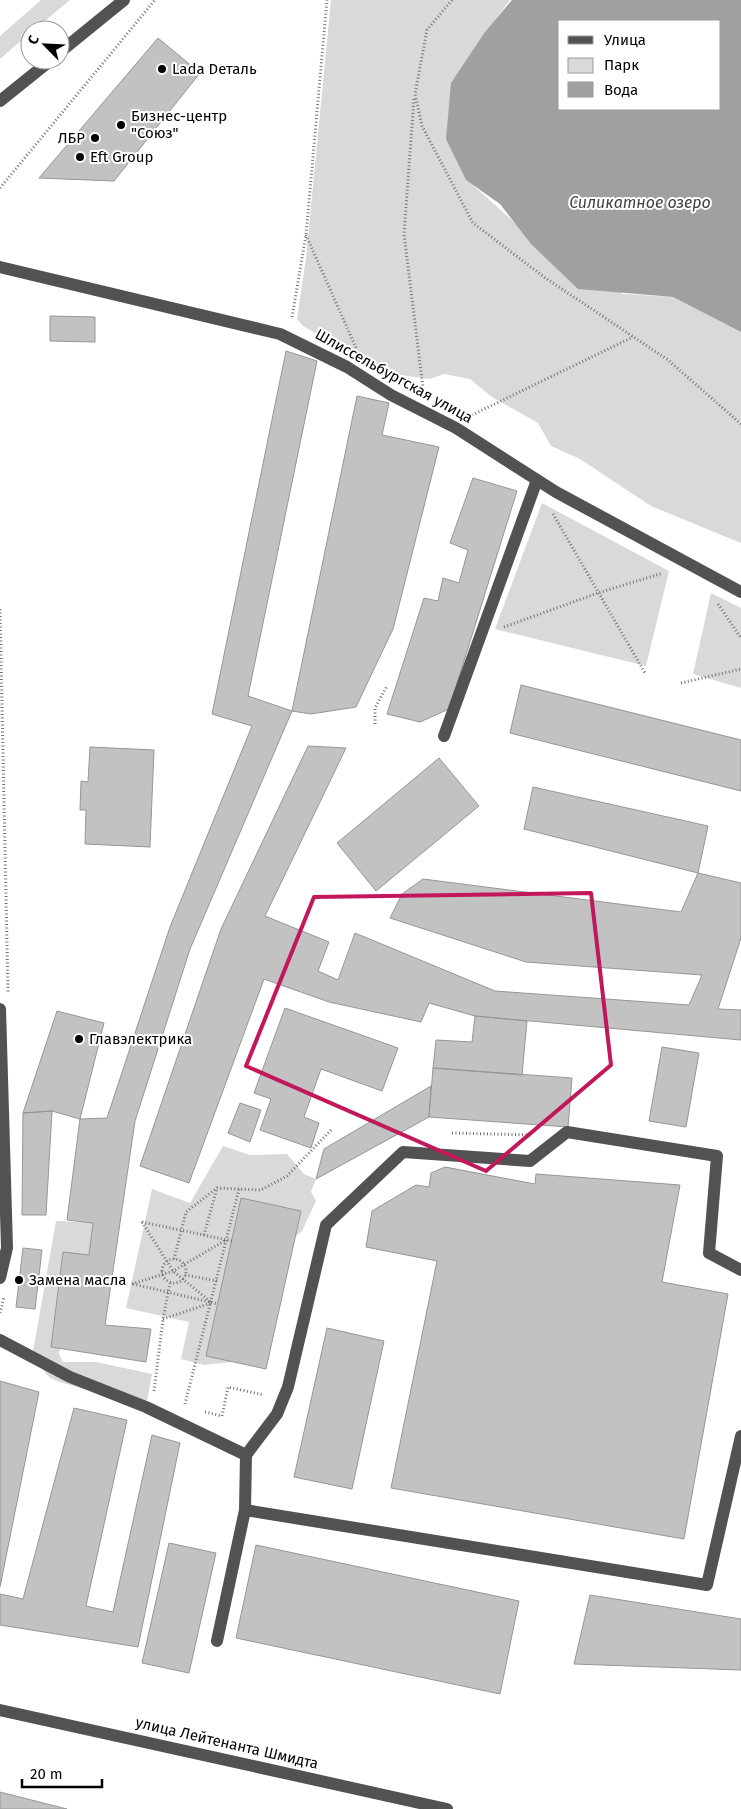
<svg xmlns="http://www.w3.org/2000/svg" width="741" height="1809" font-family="'Fira Sans',sans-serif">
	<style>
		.green { fill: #d9d9d9 }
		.water { fill: #a0a0a0; fill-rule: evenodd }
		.building { fill: #c2c2c2; stroke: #969696 }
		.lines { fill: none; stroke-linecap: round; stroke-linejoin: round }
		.path { stroke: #747474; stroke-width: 3; stroke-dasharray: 1 2.5; stroke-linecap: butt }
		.minor { stroke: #525252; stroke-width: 12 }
		.marked { fill: none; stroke: #c2185b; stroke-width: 4; stroke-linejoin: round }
		.poi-dot { fill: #000; stroke: #fff; stroke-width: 2 }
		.labels { text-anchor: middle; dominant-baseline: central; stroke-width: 4; stroke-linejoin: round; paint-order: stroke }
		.poi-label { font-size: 15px; fill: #000; stroke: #fff; text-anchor: start }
		.street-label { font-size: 15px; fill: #000; stroke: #fff }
		.water-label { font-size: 16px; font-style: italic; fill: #414141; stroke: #fff }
	</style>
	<rect width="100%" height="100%" fill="#fff"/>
	<path class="green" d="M 41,0 L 70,0 L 34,30 L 30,30 L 30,33 L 0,59 L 0,36 Z
		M 331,0 L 510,0 L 477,44 L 466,179 L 514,222 L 623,294 L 673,297 L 741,332 L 741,543 L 651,506 L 580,459 L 551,446 L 538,423 L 492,397 L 470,379 L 444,374 L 430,379 L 386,373 L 303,326 L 297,319 L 306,258 Z
		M 542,503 L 669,571 L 646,666 L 495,629 Z
		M 711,593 L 741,608 L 741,688 L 693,674 Z
		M 223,1146 L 250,1155 L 287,1154 L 304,1174 L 316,1179 L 311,1192 L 316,1201 L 302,1231 L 296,1236 L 262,1229 L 232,1362 L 204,1365 L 181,1359 L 189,1322 L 126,1308 L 152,1189 L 190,1203 Z
		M 56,1221 L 102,1223 L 94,1282 L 69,1284 L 59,1354 L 63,1362 L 96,1362 L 152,1374 L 146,1407 L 60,1382 L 50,1378 L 32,1357 Z"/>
	<path class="water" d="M 512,0 L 741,0 L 741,332 L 673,297 L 578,289 L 531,244 L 500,204 L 466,180 L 446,139 L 451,83 L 485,32 ZM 560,21 L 720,21 L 720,109 L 560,109 Z"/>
	<path class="building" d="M 158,38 L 200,73 L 114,181 L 39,178 Z
		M 50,316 L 95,317 L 95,342 L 50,341 Z
		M 286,351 L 317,361 L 248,696 L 292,711 L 190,949 L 135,1121 L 105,1325 L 151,1329 L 146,1362 L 51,1347 L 63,1252 L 89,1255 L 93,1223 L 67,1220 L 80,1119 L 107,1118 L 170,927 L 252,726 L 212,714 Z
		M 357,396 L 389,403 L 382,435 L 439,447 L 393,629 L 356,707 L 311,714 L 292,711 Z
		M 473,478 L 517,491 L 449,709 L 420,722 L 387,714 L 424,598 L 438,601 L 443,578 L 459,583 L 468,550 L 450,543 Z
		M 521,685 L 741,740 L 741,791 L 510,733 Z
		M 308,746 L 346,748 L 265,916 L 329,942 L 318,971 L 338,980 L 355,933 L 495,991 L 689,1005 L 702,975 L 526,962 L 390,918 L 402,894 L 423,879 L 681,912 L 698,873 L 741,883 L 741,938 L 718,1009 L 741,1010 L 741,1040 L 475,1016 L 429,1003 L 421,1022 L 329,1002 L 264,979 L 189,1183 L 140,1166 L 221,929 Z
		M 90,747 L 154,750 L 150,847 L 85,844 L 86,810 L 80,810 L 81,781 L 88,782 Z
		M 439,758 L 479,806 L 376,891 L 337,843 Z
		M 533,787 L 708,826 L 698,873 L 524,829 Z
		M 285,1008 L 398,1048 L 382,1091 L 321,1069 L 304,1117 L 319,1123 L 311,1148 L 260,1130 L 271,1099 L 254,1093 Z
		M 57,1011 L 104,1023 L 80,1119 L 52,1111 L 23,1113 Z
		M 475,1016 L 527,1021 L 522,1075 L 433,1068 L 436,1040 L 472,1042 Z
		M 662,1047 L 699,1053 L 686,1127 L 649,1121 Z
		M 433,1068 L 572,1078 L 568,1127 L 429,1117 Z
		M 431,1086 L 429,1117 L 316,1179 L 324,1149 Z
		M 240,1103 L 261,1110 L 250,1142 L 228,1133 Z
		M 52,1111 L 46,1215 L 22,1215 L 23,1113 Z
		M 445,1167 L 535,1184 L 536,1174 L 680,1185 L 662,1282 L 728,1294 L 684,1539 L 391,1488 L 437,1261 L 366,1247 L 372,1211 L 416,1185 L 429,1187 L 431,1173 Z
		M 241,1198 L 301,1211 L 266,1369 L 206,1356 Z
		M 23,1248 L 42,1250 L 35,1309 L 16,1307 Z
		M 327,1328 L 384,1341 L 352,1489 L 294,1477 Z
		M 0,1381 L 39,1392 L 0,1587 Z
		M 74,1408 L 127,1420 L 86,1606 L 113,1612 L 152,1435 L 180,1443 L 138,1647 L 0,1625 L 0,1594 L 23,1599 Z
		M 169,1543 L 216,1553 L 189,1673 L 142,1663 Z
		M 256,1545 L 519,1601 L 500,1694 L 236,1638 Z
		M 590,1595 L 741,1619 L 741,1670 L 574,1664 Z
		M 0,1792 L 67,1809 L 0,1809 Z"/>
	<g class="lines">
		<path class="path" d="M 452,0 L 427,30 L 415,94 L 422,126 L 473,223 L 544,277 L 668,360 L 741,424
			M 414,99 L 404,234 L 423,388
			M 0,188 L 155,0
			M 306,235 L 357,350
			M 292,317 L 306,235 L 327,0
			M 472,415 L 633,337
			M 553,514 L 645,673
			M 718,604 L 741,638
			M 0,609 L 8,992
			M 504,627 L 598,593 L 663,573
			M 681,683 L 741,669
			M 375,724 L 375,708 L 387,686
			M 452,1133 L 531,1135
			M 142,1222 L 173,1271 L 212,1303
			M 142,1222 L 232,1241
			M 204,1235 L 217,1188
			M 174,1259 L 186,1212 L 217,1188 L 261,1190 L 287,1176 L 332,1129
			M162 1271a12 12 0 1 1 24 0a12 12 0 1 1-24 0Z
			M 185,1275 L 217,1281
			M 132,1284 L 173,1271 L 226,1240
			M 133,1284 L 218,1304
			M 0,1313 L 4,1297
			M 163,1319 L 211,1303
			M 154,1391 L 163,1319 L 170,1283
			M 185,1404 L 239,1189
			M 205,1412 L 222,1416 L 228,1387 L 264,1395"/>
		<path class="minor" d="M 60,52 L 124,0
			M 0,101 L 51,60
			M 0,267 L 280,334 L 347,367 L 391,395 L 456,428 L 556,492 L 741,592
			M 444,736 L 537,480
			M 0,1009 L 7,1248 L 0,1278
			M 741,1270 L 709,1253 L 717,1156 L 567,1132 L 530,1161 L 403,1152 L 326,1225 L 288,1387 L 277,1414 L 246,1455 L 245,1510 L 707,1585 L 741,1436
			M 0,1340 L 70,1377 L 146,1407 L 246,1455
			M 217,1641 L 245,1510
			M 0,1710 L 447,1809"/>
	</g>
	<path class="marked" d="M 591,893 L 611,1065 L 486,1171 L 246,1066 L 314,897 Z"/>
	<g class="poi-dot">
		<circle cx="162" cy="69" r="5"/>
		<circle cx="121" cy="125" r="5"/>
		<circle cx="95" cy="138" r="5"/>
		<circle cx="80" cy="157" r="5"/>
		<circle cx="79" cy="1039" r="5"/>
		<circle cx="19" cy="1280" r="5"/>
	</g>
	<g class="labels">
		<g class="poi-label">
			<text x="172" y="69">Lada Dеталь</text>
			<text x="131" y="116">Бизнес-центр<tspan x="131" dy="17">"Союз"</tspan></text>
			<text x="85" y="138" text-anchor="end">ЛБР</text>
			<text x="90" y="157">Eft Group</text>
			<text x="89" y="1039">Главэлектрика</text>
			<text x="29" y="1280">Замена масла</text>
		</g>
		<g class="street-label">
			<text transform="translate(394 376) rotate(29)">Шлиссельбургская улица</text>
			<text transform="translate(227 1743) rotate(13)">улица Лейтенанта Шмидта</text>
		</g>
		<g class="water-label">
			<text x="640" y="202">Силикатное озеро</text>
		</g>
	</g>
	<rect x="558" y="20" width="162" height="90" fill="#ffffff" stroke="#999999"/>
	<rect x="568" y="36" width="25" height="8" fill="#525252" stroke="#999999"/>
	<text x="604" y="45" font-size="15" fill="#000000">Улица</text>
	<rect x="568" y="58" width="25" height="15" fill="#d9d9d9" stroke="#999999"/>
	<text x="604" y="70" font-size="15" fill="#000000">Парк</text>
	<rect x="568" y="82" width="25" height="15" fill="#a0a0a0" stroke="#999999"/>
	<text x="604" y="95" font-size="15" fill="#000000">Вода</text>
	<g transform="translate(45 45) rotate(294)"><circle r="24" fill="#ffffff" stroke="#999999"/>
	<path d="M0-4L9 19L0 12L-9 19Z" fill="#000000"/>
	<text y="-8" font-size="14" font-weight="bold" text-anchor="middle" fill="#000000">С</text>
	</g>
	<path d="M22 1779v8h80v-8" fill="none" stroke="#000000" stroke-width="2.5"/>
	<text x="30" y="1779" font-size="15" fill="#000000" stroke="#ffffff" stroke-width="4" paint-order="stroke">20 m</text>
</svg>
